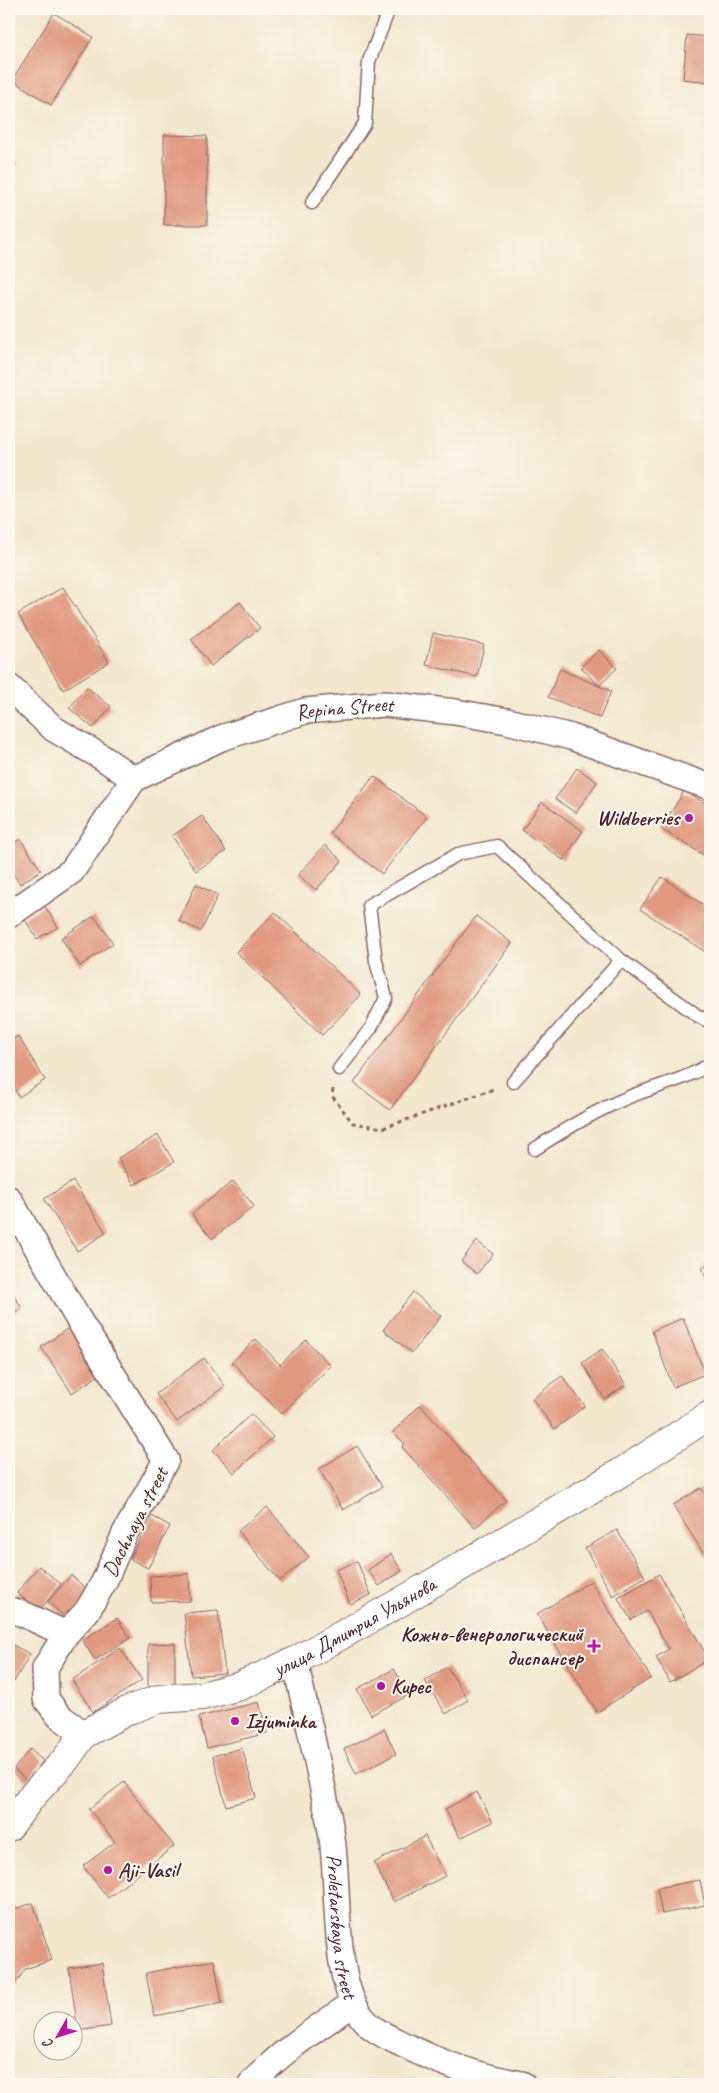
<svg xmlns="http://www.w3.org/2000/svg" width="719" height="2093" font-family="Caveat,sans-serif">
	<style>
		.building { fill: #e0997f }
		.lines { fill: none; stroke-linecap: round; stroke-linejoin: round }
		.service-casing { stroke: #856564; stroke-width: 15 }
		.minor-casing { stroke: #856564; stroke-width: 28 }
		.tertiary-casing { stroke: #856564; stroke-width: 30 }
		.path { stroke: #856564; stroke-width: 3; stroke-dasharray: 4 4; stroke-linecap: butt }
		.service { stroke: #fff; stroke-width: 12 }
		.minor { stroke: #fff; stroke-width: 25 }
		.tertiary { stroke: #fff; stroke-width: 28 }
		.poi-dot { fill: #b5179e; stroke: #fbf7ec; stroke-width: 2 }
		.labels { text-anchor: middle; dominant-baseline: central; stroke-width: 4; stroke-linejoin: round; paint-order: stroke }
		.street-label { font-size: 21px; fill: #4a1f2b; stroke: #fbf7ec }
		.poi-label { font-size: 21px; font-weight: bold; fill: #4a1f2b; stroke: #fbf7ec; text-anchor: start }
	</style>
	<rect width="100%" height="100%" fill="#fbf7ec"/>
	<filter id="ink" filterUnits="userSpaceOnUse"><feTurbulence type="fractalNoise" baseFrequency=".02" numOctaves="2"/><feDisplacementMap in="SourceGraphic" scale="10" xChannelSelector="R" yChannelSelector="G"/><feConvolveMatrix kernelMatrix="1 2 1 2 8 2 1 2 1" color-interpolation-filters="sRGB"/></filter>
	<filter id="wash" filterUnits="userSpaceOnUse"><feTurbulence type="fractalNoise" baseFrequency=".0096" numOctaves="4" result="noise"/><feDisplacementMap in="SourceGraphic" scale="20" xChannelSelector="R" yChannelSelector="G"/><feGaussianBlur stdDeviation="1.12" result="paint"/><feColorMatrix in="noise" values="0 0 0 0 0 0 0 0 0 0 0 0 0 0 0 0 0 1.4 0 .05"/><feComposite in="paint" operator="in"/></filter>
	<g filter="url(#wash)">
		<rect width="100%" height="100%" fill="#f3e7cd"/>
		<g id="blocks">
			<path class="building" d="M 54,13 L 93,37 L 51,105 L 12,80 Z
				M 687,35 L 710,37 L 710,82 L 683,79 Z
				M 164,135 L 207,136 L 207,225 L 164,225 Z
				M 9,159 L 16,164 L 9,174 Z
				M 63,587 L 109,662 L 63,690 L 18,614 Z
				M 240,602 L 260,628 L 211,666 L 191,639 Z
				M 433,633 L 484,645 L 477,677 L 426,665 Z
				M 599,650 L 617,668 L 599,686 L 611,691 L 600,718 L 548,697 L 560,669 L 599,686 L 581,667 Z
				M 87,687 L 111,707 L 93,728 L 69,708 Z
				M 577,768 L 597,782 L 576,813 L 555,799 Z
				M 374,776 L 427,817 L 382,874 L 330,833 Z
				M 684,791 L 710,806 L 710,859 L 661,829 Z
				M 542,802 L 583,831 L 563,860 L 522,830 Z
				M 202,816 L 226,851 L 196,871 L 172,836 Z
				M 20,839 L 41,870 L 20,884 L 9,868 L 9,846 Z
				M 325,845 L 342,861 L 316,890 L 298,875 Z
				M 662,877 L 710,909 L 710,955 L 640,909 Z
				M 196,884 L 218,895 L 201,931 L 179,921 Z
				M 44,905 L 58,927 L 37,939 L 24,918 Z
				M 275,912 L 361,995 L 322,1035 L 236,952 Z
				M 94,916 L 113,943 L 80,966 L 61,938 Z
				M 476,916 L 512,943 L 390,1110 L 354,1083 Z
				M 18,1036 L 45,1080 L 19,1097 L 9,1080 L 9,1042 Z
				M 158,1135 L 174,1162 L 134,1185 L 118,1158 Z
				M 73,1181 L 106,1233 L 77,1251 L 44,1199 Z
				M 233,1181 L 254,1206 L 212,1239 L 192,1214 Z
				M 477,1241 L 493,1254 L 477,1274 L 461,1261 Z
				M 710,1264 L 710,1289 L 702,1267 Z
				M 9,1288 L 22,1308 L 9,1316 Z
				M 413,1292 L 441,1316 L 412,1353 L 383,1330 Z
				M 683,1318 L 705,1374 L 673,1387 L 652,1331 Z
				M 70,1327 L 101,1374 L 72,1393 L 41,1347 Z
				M 256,1339 L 280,1365 L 306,1340 L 331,1366 L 281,1414 L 232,1362 Z
				M 602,1349 L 626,1385 L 605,1399 L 582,1363 Z
				M 204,1358 L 225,1386 L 177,1422 L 156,1394 Z
				M 562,1376 L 585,1406 L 555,1429 L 532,1399 Z
				M 420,1405 L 506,1500 L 475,1528 L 402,1447 L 405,1444 L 393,1432 Z
				M 251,1414 L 273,1437 L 234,1473 L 213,1450 Z
				M 357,1446 L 382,1487 L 343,1510 L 319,1469 Z
				M 701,1488 L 710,1502 L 710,1553 L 705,1556 L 673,1505 Z
				M 267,1507 L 309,1557 L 280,1581 L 238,1531 Z
				M 152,1516 L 170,1526 L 148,1568 L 130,1559 Z
				M 617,1530 L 645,1577 L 613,1596 L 585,1548 Z
				M 391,1554 L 402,1571 L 379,1586 L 368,1570 Z
				M 357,1561 L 371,1595 L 350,1604 L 336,1570 Z
				M 39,1566 L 61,1584 L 39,1611 L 17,1593 Z
				M 189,1574 L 190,1601 L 151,1602 L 150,1576 Z
				M 659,1574 L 709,1659 L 670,1682 L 656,1657 L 669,1649 L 647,1611 L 631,1620 L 618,1598 Z
				M 71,1575 L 91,1593 L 68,1620 L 48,1602 Z
				M 591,1581 L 651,1678 L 597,1712 L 537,1614 Z
				M 218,1610 L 225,1673 L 191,1676 L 184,1613 Z
				M 117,1618 L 130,1638 L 95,1660 L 82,1640 Z
				M 9,1643 L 30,1654 L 14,1682 L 9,1680 Z
				M 175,1643 L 175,1687 L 148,1687 L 148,1644 Z
				M 120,1648 L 142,1680 L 93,1712 L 72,1680 Z
				M 447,1667 L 468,1700 L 446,1714 L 425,1681 Z
				M 394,1669 L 409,1695 L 371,1715 L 357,1689 Z
				M 259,1702 L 267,1733 L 207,1748 L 199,1717 Z
				M 384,1729 L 396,1754 L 356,1774 L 344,1749 Z
				M 242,1748 L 256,1798 L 226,1806 L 213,1756 Z
				M 30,1749 L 43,1761 L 27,1781 L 14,1769 Z
				M 124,1782 L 174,1846 L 108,1898 L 83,1866 L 115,1842 L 89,1809 Z
				M 477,1792 L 493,1822 L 460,1838 L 445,1809 Z
				M 425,1836 L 445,1876 L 394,1902 L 374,1863 Z
				M 700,1880 L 705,1905 L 662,1914 L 657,1888 Z
				M 33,1903 L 52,1960 L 25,1969 L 9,1994 L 9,1911 Z
				M 214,1960 L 222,2003 L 154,2016 L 146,1973 Z
				M 102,1963 L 111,2026 L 78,2031 L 69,1968 Z"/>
		</g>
	</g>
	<g filter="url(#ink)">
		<use href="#blocks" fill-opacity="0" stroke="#856564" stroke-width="1"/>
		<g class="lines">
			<defs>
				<path id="service" d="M 312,203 L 365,123 L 369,61 L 389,9
					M 339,1069 L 371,1028 L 386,998 L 376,961 L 369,905 L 458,854 L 497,846 L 621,960
					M 513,1082 L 621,960 L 698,1016 L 710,1022
					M 535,1149 C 565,1129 595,1111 629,1097 C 656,1086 685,1080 710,1064"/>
				<g id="minor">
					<path d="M 9,687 L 54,729 L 100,756 L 134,779"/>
					<path id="s1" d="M 134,779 L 221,738 L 305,711 L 384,704 L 455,712 L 507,721 L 571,737 L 710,787"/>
					<path d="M 9,915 L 72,871 L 134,779"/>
					<path d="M 9,1199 L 77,1317 L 166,1460 L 125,1533 L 104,1582 L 87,1611 L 66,1634 L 45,1668 L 46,1699 L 59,1716 L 84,1734"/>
					<path d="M 9,1610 L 21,1613 L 66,1634"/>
					<path id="s2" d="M 295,1661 C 307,1717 321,1774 331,1831 C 340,1881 331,1977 361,2016 C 372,2031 388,2037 404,2045 C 442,2064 480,2077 522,2084"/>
					<path d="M 251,2084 C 280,2052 316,2029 352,2004"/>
				</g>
				<g id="tertiary">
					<path id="s3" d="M 9,1827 L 32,1796 L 66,1759 L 84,1734 L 129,1710 L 159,1699 L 202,1696 L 240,1686 L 295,1661 L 397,1604 L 620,1473 L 710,1415"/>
				</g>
			</defs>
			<use href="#service" class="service-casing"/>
			<use href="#minor" class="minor-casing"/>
			<use href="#tertiary" class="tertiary-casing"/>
			<path class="path" d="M 333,1089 L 332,1096 L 353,1123 L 383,1128 L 494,1089
				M 564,2084 L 571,2084"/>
			<use href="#service" class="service"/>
			<use href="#minor" class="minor"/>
			<use href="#tertiary" class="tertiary"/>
		</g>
	</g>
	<g class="poi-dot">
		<circle cx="689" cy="818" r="5"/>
		<path d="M591.5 1638.5h5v5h5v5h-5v5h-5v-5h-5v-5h5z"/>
		<circle cx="381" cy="1686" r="5"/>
		<circle cx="235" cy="1721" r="5"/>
		<circle cx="108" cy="1870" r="5"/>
	</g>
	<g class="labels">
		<g class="street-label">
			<text stroke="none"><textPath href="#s1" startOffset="224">Repina Street</textPath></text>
			<text transform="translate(135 1522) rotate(-63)">Dachnaya street</text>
			<text stroke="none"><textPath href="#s3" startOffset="414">улица Дмитрия Ульянова</textPath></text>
			<text stroke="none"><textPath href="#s2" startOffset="270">Proletarskaya street</textPath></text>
		</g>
		<g class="poi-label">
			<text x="679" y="818" text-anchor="end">Wildberries</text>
			<text x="583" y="1634" text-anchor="end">Кожно-венерологический<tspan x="583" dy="24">диспансер</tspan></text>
			<text x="391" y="1686">Kupec</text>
			<text x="245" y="1721">Izjuminka</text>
			<text x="118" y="1870">Aji-Vasil</text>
		</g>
	</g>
	<rect width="719" height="2093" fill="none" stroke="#fbf7ec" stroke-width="30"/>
	<g transform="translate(58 2036) rotate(231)"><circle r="24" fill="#fbf7ec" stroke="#b4a19f"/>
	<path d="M0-4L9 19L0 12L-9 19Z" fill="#b5179e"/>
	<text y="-8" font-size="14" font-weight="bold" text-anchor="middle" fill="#4a1f2b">С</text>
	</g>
</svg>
